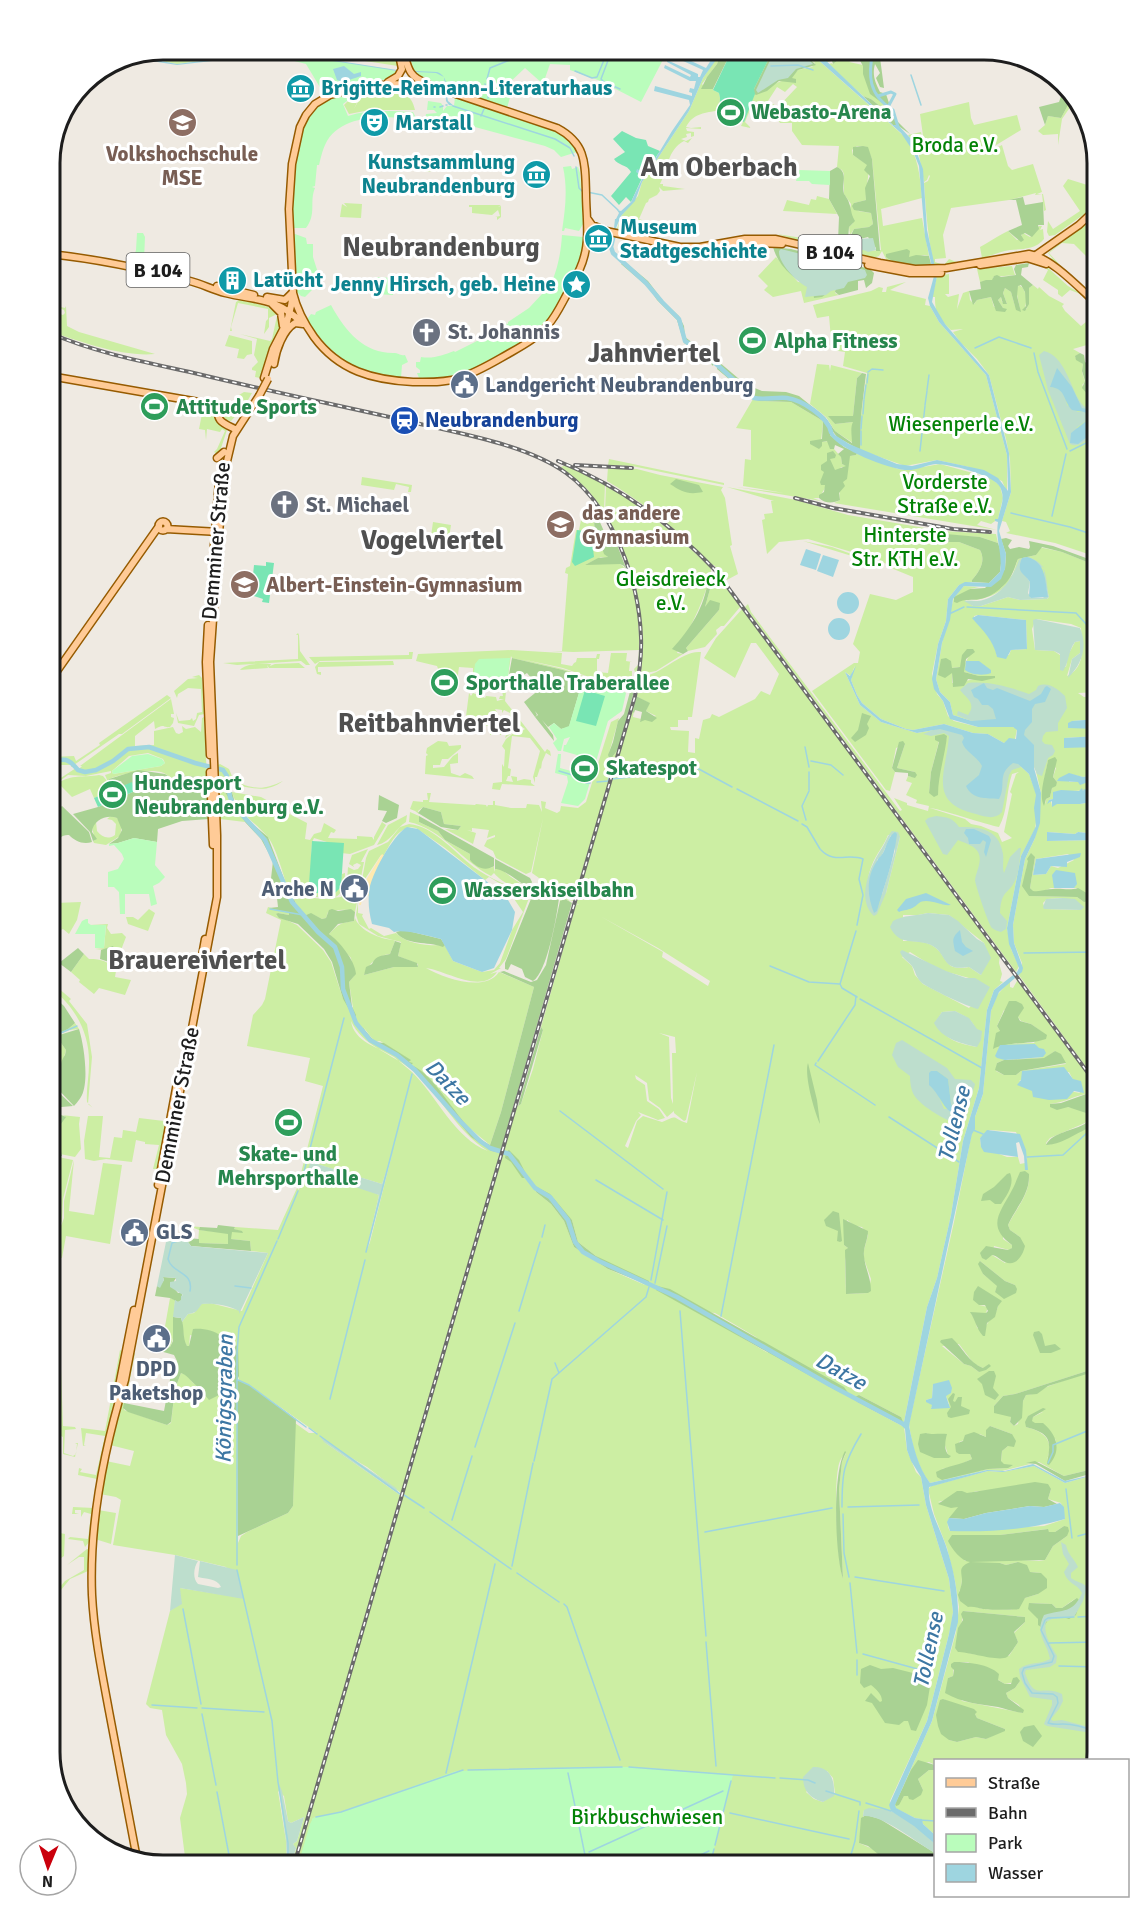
<svg xmlns="http://www.w3.org/2000/svg" width="1147" height="1915" font-family="Signika,sans-serif">
	<style>
		.grass { fill: #cceea3; fill-rule: evenodd }
		.forest { fill: #a9d293 }
		.wetland { fill: #bddecd; fill-rule: evenodd }
		.sand { fill: #ffeab0 }
		.park { fill: #bafdbc }
		.pitch { fill: #79e5b4 }
		.water { fill: #9ed5e0 }
		.lines { fill: none; stroke-linecap: round; stroke-linejoin: round }
		.stream { stroke: #9ed5e0; stroke-width: 1.5 }
		.canal { stroke: #9ed5e0; stroke-width: 3 }
		.river { stroke: #9ed5e0; stroke-width: 4.5 }
		.major-casing { stroke: #965b00; stroke-width: 9 }
		.major { stroke: #ffcb97; stroke-width: 6 }
		.rail-casing { stroke: #6b6b6b; stroke-width: 4 }
		.rail { stroke: #fff; stroke-width: 1.5; stroke-dasharray: 4.5; stroke-linecap: butt }
		.major-bridge-casing { stroke: #965b00; stroke-width: 9; stroke-linecap: butt }
		.major-bridge { stroke: #ffcb97; stroke-width: 6 }
		.labels { text-anchor: middle; dominant-baseline: central; stroke-width: 6; stroke-linejoin: round; paint-order: stroke }
		.shield { fill: #fff; stroke: #616161; stroke-width: 1.5 }
		.shield-label { font-size: 20px; font-weight: bold; fill: #1d1d1d }
		.culture-label { font-size: 21px; font-weight: bold; fill: #0d838f; stroke: #fff; text-anchor: start }
		.leisure-label { font-size: 21px; font-weight: bold; fill: #27864d; stroke: #fff; text-anchor: start }
		.park-label { font-size: 21px; fill: #038206; stroke: #fff }
		.education-label { font-size: 21px; font-weight: bold; fill: #785e54; stroke: #fff; text-anchor: start }
		.worship-label { font-size: 21px; font-weight: bold; fill: #5b616d; stroke: #fff; text-anchor: start }
		.service-label { font-size: 21px; font-weight: bold; fill: #4e5e75; stroke: #fff; text-anchor: start }
		.transit-label { font-size: 21px; font-weight: bold; fill: #164399; stroke: #fff; text-anchor: start }
		.street-label { font-size: 21px; fill: #1d1d1d; stroke: #fff }
		.water-label { font-size: 22px; font-style: italic; fill: #3d77a3; stroke: #fff }
		.district-label { font-size: 27px; font-weight: bold; fill: #505050; stroke: #fff }
		.rim { fill: none; stroke: #1d1d1d; stroke-width: 3 }
	</style>
	<rect width="100%" height="100%" fill="#efeae2"/>
	<path class="grass" d="M 175,50 L 206,50 L 207,51 L 264,50 L 183,63 L 276,50 L 276,52 L 177,64 L 151,59 L 151,52 L 154,51 L 155,57 L 175,57 Z
		M 292,50 L 327,50 L 327,51 L 347,52 L 370,56 L 372,55 L 371,50 L 373,55 L 379,60 L 382,57 L 385,58 L 383,50 L 394,50 L 398,66 Z
		M 719,50 L 722,50 L 717,64 L 702,84 L 706,89 L 713,89 L 713,90 L 719,93 L 720,98 L 719,120 L 718,107 L 716,111 C 703,113 693,114 686,127 L 691,128 L 701,127 L 701,129 L 686,128 L 687,131 L 694,132 L 694,136 L 691,137 L 691,133 L 686,134 L 687,137 L 681,139 L 686,141 L 692,138 L 688,143 L 684,141 C 667,150 668,169 660,184 L 663,184 L 663,186 L 685,189 L 663,191 L 659,187 L 660,191 L 657,195 L 649,199 L 648,202 L 646,203 L 639,219 L 642,220 L 639,227 L 636,227 L 635,230 L 651,236 L 654,235 L 655,231 L 654,236 L 627,233 L 617,229 L 621,216 L 638,196 L 642,182 L 689,111 L 703,78 L 715,60 Z
		M 773,50 L 754,89 L 766,91 C 778,78 786,84 798,70 L 812,67 L 815,63 L 801,50 L 807,50 L 905,137 C 918,156 920,175 922,198 L 881,209 L 883,226 L 922,218 L 929,256 L 924,255 L 911,258 L 909,258 L 909,254 L 889,260 L 905,263 L 931,264 L 932,266 L 905,264 L 887,261 L 882,251 L 879,256 L 873,258 L 804,242 L 777,234 L 834,243 L 842,241 L 840,244 C 854,248 869,252 881,250 L 872,159 L 867,147 L 857,146 L 852,150 L 853,155 L 868,165 C 870,177 865,187 866,200 L 854,203 L 858,211 L 871,213 L 873,224 L 869,227 L 854,229 L 850,235 L 849,227 L 853,223 L 850,211 L 851,204 L 844,194 L 844,174 L 842,170 L 837,167 L 839,146 L 802,145 L 792,131 L 792,123 L 780,123 L 777,118 L 776,112 L 768,111 L 763,116 L 766,112 L 756,102 L 750,110 L 745,122 L 751,128 L 741,126 L 747,114 L 747,95 ZM 793,84 L 797,87 L 778,107 L 773,104 L 765,108 L 763,107 L 764,104 L 766,104 L 777,87 L 785,92 Z
		M 851,50 L 854,50 L 858,57 L 849,62 L 863,65 C 863,84 875,95 889,108 L 890,114 L 871,99 L 863,96 L 829,65 L 831,63 L 833,64 Z
		M 379,92 C 396,91 411,90 415,110 L 370,110 L 349,114 L 344,105 L 348,101 L 360,96 L 354,109 L 361,96 Z
		M 1070,95 L 1075,100 L 1062,119 L 1058,145 L 1058,134 L 1043,135 L 1038,131 L 1045,125 L 1048,116 L 1061,118 L 1067,107 L 1067,101 Z
		M 969,102 L 971,118 L 974,125 L 1017,115 L 1021,130 L 988,150 L 988,151 L 996,148 L 994,151 L 998,153 L 998,147 L 1002,145 L 1008,166 L 1012,170 L 1033,164 L 1042,192 L 1037,194 L 1043,194 L 1046,210 L 1044,211 L 1042,194 L 1035,195 L 1036,193 L 1009,200 L 951,208 L 943,235 L 946,258 L 935,259 L 935,262 L 944,265 L 949,259 L 959,263 L 934,266 C 928,238 926,212 924,183 L 928,181 L 930,176 L 929,175 L 927,180 L 924,182 L 918,150 L 908,135 L 921,132 L 925,150 L 920,114 Z
		M 425,160 L 455,161 L 455,168 L 425,172 Z
		M 1068,179 L 1097,188 L 1097,205 L 1055,235 L 1049,236 L 1047,232 L 1048,221 L 1053,229 L 1080,211 L 1063,186 Z
		M 455,186 L 455,195 L 425,196 L 425,190 Z
		M 817,196 L 829,199 L 837,214 L 783,211 L 787,200 L 809,205 L 811,199 L 816,200 Z
		M 344,203 L 362,204 L 361,218 L 340,217 L 342,204 L 347,207 Z
		M 469,205 L 501,205 L 498,207 L 501,206 L 501,217 L 497,220 L 497,217 L 495,217 L 500,216 L 498,210 L 492,215 L 472,213 L 472,207 L 469,207 Z
		M 1097,214 L 1097,229 L 1086,243 L 1086,256 L 1074,244 L 1062,243 L 1049,253 L 1070,276 L 1047,257 L 1053,259 L 1048,253 Z
		M 1039,226 L 1042,226 L 1040,230 L 1043,229 L 1044,239 C 1035,250 1021,249 1010,250 C 1001,251 991,256 982,258 L 980,247 C 990,242 997,236 1008,231 L 1017,240 L 1022,238 L 1021,236 L 1023,233 L 1030,237 Z
		M 776,257 L 798,282 L 836,284 L 835,293 L 839,295 L 804,303 L 801,291 L 773,297 L 764,290 L 768,286 L 758,276 Z
		M 1038,264 L 1047,267 L 1068,286 L 1083,295 L 1070,290 L 1062,297 L 1058,294 L 1058,290 L 1043,280 L 1048,270 Z
		M 1012,266 L 1015,275 L 993,277 L 993,280 L 980,282 L 977,269 Z
		M 949,274 L 949,294 L 945,294 L 948,297 L 959,294 L 957,309 L 963,293 L 969,291 L 970,300 L 974,304 L 977,300 L 991,297 L 994,307 L 1003,308 L 998,300 L 1001,297 L 1002,302 L 1007,304 L 1003,293 L 1005,288 L 1011,292 L 1015,306 L 1020,309 L 1016,290 L 1019,285 C 1027,289 1027,301 1025,308 L 1027,309 L 1029,288 L 1033,285 L 1038,289 L 1039,287 L 1049,296 L 1064,304 L 1062,306 L 1065,311 L 1081,326 L 1097,313 L 1097,342 L 1073,349 L 1080,353 L 1075,357 L 1083,364 L 1082,372 L 1085,382 L 1082,385 L 1093,394 L 1093,390 L 1097,413 L 1097,557 L 1055,543 L 1006,533 L 1010,531 L 1006,522 L 1002,521 L 1011,492 L 1010,459 L 1006,439 L 989,375 L 977,359 L 960,342 L 953,332 L 963,329 L 951,330 C 938,318 935,314 935,297 L 932,297 L 937,276 Z
		M 906,282 L 890,290 L 926,299 L 925,305 L 930,306 L 939,322 L 986,375 L 1007,455 L 1007,492 L 1002,481 L 969,467 L 937,460 L 905,466 L 860,450 L 861,415 L 867,373 L 843,366 L 845,352 L 832,350 L 829,316 L 817,318 L 813,305 L 871,291 L 879,287 L 883,288 L 882,292 L 886,292 L 887,287 Z
		M 241,299 L 268,307 L 277,314 L 269,318 L 269,327 L 264,334 L 266,321 L 268,319 L 268,309 L 238,303 L 231,327 L 232,331 L 230,331 L 236,302 Z
		M 60,304 L 61,307 L 65,308 L 66,306 L 67,326 L 79,332 L 155,354 C 123,357 80,342 50,331 L 50,311 L 63,315 L 65,313 L 64,310 L 59,308 Z
		M 277,316 L 280,322 L 279,329 L 260,378 L 255,377 L 256,371 L 252,370 L 252,368 L 258,362 L 254,355 L 257,339 L 240,334 L 270,341 L 272,339 Z
		M 229,335 L 252,341 L 252,354 L 247,355 L 244,359 L 237,358 L 239,349 L 225,346 Z
		M 817,364 L 829,365 L 830,371 L 831,365 L 862,373 L 857,378 L 853,416 L 829,416 L 835,424 L 853,422 L 853,443 L 835,431 L 826,417 L 810,404 Z
		M 244,392 L 252,393 L 244,407 L 231,421 L 226,420 L 221,415 L 221,410 L 231,411 L 233,417 L 232,412 L 238,406 L 238,399 L 234,398 Z
		M 753,399 L 759,401 L 791,402 L 823,421 L 821,442 L 828,441 L 831,449 L 834,449 L 841,457 L 842,464 L 844,465 L 850,456 L 856,455 L 857,453 L 898,469 L 906,470 L 940,464 L 991,478 L 1000,486 L 1003,498 L 998,519 L 991,524 L 981,521 L 977,525 L 997,530 L 834,503 L 840,500 C 838,490 843,478 844,467 L 841,467 C 834,481 843,481 825,488 L 819,498 L 813,498 L 821,501 L 736,487 L 784,493 L 743,486 L 745,459 L 751,460 L 751,430 L 736,428 Z
		M 209,406 L 212,406 L 212,415 L 213,409 L 217,421 L 227,430 L 220,451 L 217,454 L 214,452 L 217,449 L 225,431 L 222,429 L 220,432 L 207,429 L 206,440 L 205,430 L 199,429 L 202,414 L 208,411 Z
		M 609,459 L 724,483 L 724,485 L 632,466 L 608,465 Z
		M 566,465 L 605,484 L 604,511 L 587,489 L 561,467 Z
		M 608,467 L 637,469 L 660,475 L 723,487 L 721,490 L 725,498 L 732,545 L 730,546 L 738,574 L 725,581 L 714,565 L 711,565 C 680,533 646,504 607,481 Z
		M 362,477 L 412,485 L 411,492 L 408,492 L 409,487 L 396,484 L 394,490 L 361,485 Z
		M 606,485 C 645,508 679,537 711,568 L 711,575 L 708,577 L 708,580 L 715,580 L 720,585 L 716,579 L 714,572 L 741,606 L 724,626 L 721,626 L 716,630 L 717,634 L 705,647 L 688,651 L 686,648 L 719,610 L 705,607 L 710,589 L 709,580 C 701,609 690,626 677,653 L 683,654 L 656,671 L 641,674 L 643,638 L 639,604 L 629,564 L 605,513 Z
		M 727,487 L 796,500 L 848,515 L 943,531 L 996,534 L 998,543 L 980,537 L 929,534 L 928,542 L 959,542 L 980,550 C 986,561 980,571 972,580 L 972,582 L 959,585 L 948,599 L 946,621 L 938,644 L 932,674 L 937,694 L 943,701 L 948,716 L 954,721 L 978,727 L 1013,727 L 1017,729 L 1015,739 L 1004,743 L 988,734 L 973,733 L 944,724 L 913,730 L 906,729 L 881,719 L 862,703 L 857,695 L 851,680 L 855,665 L 851,676 L 845,672 L 860,705 L 881,722 L 917,733 L 940,729 L 1006,768 L 1018,764 L 1029,774 L 1036,793 L 1036,822 L 1035,829 L 1021,856 L 1007,928 L 1011,949 L 1019,966 L 1016,972 L 745,607 L 748,604 L 751,612 L 900,811 L 902,810 L 894,798 L 907,803 L 907,805 L 928,811 L 929,806 L 916,803 L 917,800 L 906,795 L 912,783 L 906,781 L 908,776 L 911,777 L 915,772 L 897,768 L 905,744 L 896,748 L 892,768 L 895,772 L 890,791 L 886,790 L 812,691 L 854,663 L 858,663 L 860,652 L 853,644 L 870,594 L 896,600 L 913,592 L 913,577 L 891,568 L 803,541 L 832,547 L 890,568 L 893,566 L 855,553 L 808,539 L 779,542 L 767,554 L 762,520 L 765,519 L 764,514 L 773,513 L 771,501 L 774,501 ZM 947,736 L 938,779 L 938,795 L 929,793 L 931,772 L 939,741 ZM 1019,772 L 1016,774 L 1010,792 L 1012,794 L 1004,832 L 1012,838 L 1002,842 L 998,833 L 981,826 L 971,824 L 965,819 L 930,808 C 933,807 988,825 999,827 C 1008,811 1006,792 1012,774 Z
		M 581,520 L 587,524 L 594,521 L 596,544 L 608,555 L 607,558 L 601,557 L 587,564 L 620,564 C 640,575 641,652 638,673 L 635,672 L 634,669 L 638,665 L 639,650 L 573,652 L 551,651 L 562,651 L 568,574 L 565,573 L 566,568 L 570,566 L 576,530 L 579,530 Z
		M 433,522 L 451,525 L 449,538 L 431,536 Z
		M 1039,547 L 1062,552 L 1097,566 L 1097,672 L 1094,674 L 1097,674 L 1097,692 L 1078,693 L 1084,697 L 1097,696 L 1097,719 L 1072,721 L 1087,729 L 1097,729 L 1097,736 L 1064,738 L 1064,747 L 1097,747 L 1097,774 L 1083,777 L 1070,774 L 1069,782 L 1092,781 L 1091,790 L 1053,792 L 1053,799 L 1049,800 L 1049,803 L 1051,801 L 1052,806 L 1056,804 L 1080,804 L 1097,801 L 1097,834 L 1078,832 L 1075,834 L 1048,832 L 1047,841 L 1097,840 L 1097,915 L 1095,926 L 1097,924 L 1097,1041 L 1094,1041 L 1088,1054 L 1097,1057 L 1097,1082 L 1018,974 L 1022,971 L 1022,963 L 1014,943 L 1013,925 L 1025,859 L 1035,838 L 1041,793 L 1033,758 L 1024,730 L 994,720 L 972,721 L 953,715 L 950,702 L 940,692 L 936,679 L 942,643 L 954,597 L 964,586 L 979,587 L 970,589 L 960,600 L 974,600 L 1001,588 L 1013,574 L 1018,559 L 1036,555 ZM 1016,568 L 1045,581 L 1049,597 L 1047,599 L 1020,600 L 1008,597 L 981,606 L 973,606 L 965,600 C 986,602 1011,590 1016,568 ZM 978,615 L 1026,620 L 1027,649 L 1011,650 L 1009,655 L 997,656 C 994,641 986,631 974,620 L 974,616 ZM 1036,619 L 1071,624 L 1081,628 C 1082,647 1086,667 1067,676 L 1072,659 L 1080,653 L 1080,641 L 1075,642 L 1068,655 L 1066,667 L 1060,664 L 1060,655 L 1054,651 L 1035,650 L 1032,629 ZM 973,649 L 964,665 L 964,672 L 979,676 L 995,676 L 952,683 L 952,668 L 960,667 ZM 1048,761 L 1056,768 L 1053,777 L 1057,782 L 1052,788 L 1050,797 L 1046,799 L 1046,804 C 1041,789 1045,776 1048,761 ZM 1068,854 L 1074,860 L 1058,868 L 1051,866 L 1046,874 L 1033,875 L 1036,859 ZM 1035,857 L 1030,888 L 1033,892 L 1041,892 L 1051,888 L 1078,888 L 1084,902 L 1077,897 L 1029,896 C 1027,882 1021,865 1035,857 ZM 1063,898 L 1081,910 L 1045,909 L 1043,903 L 1047,899 Z
		M 743,608 L 1000,955 L 999,963 L 1002,974 L 1000,981 L 1003,982 L 994,990 L 987,1010 L 979,1088 L 963,1141 L 951,1215 L 937,1278 L 927,1307 L 904,1422 L 901,1423 L 901,1417 L 859,1395 L 857,1402 L 904,1427 L 907,1450 L 916,1472 L 921,1477 L 926,1505 L 949,1579 L 953,1612 L 951,1626 L 927,1721 L 890,1801 L 891,1811 L 864,1810 L 859,1843 C 875,1849 888,1858 903,1865 L 586,1865 L 337,1815 L 313,1818 L 299,1865 L 295,1865 L 504,1149 L 518,1103 L 518,1106 L 521,1104 L 533,1069 L 543,1030 L 541,1027 L 576,904 L 579,905 L 576,903 L 636,696 L 639,677 C 663,675 681,650 701,652 L 692,717 L 688,717 L 688,720 L 678,720 L 678,727 L 670,727 L 671,730 L 689,731 L 688,752 L 695,753 L 695,738 L 699,739 L 703,720 L 710,718 L 712,714 L 719,717 L 755,699 L 761,691 L 770,695 L 779,674 L 756,643 L 751,643 L 735,678 L 704,658 L 716,638 ZM 636,696 L 649,703 L 646,711 L 656,716 L 640,721 L 641,719 L 633,717 ZM 888,835 L 900,837 L 886,893 L 866,898 C 867,887 867,876 872,865 C 876,854 884,846 888,835 ZM 928,913 L 949,915 L 984,943 L 987,953 L 981,975 L 969,967 C 942,972 949,956 933,946 C 925,941 913,941 903,941 L 903,915 L 918,915 ZM 600,916 L 658,948 L 710,981 L 708,986 L 662,957 L 663,952 ZM 910,952 C 921,959 932,966 944,971 C 960,976 975,978 989,987 L 969,1008 L 923,984 L 915,975 L 912,966 L 902,957 ZM 955,1011 C 975,1021 977,1025 977,1047 C 956,1043 947,1040 935,1023 L 942,1012 ZM 659,1033 L 675,1037 L 676,1053 L 672,1053 L 673,1104 L 671,1098 L 669,1037 ZM 697,1072 L 687,1123 C 671,1118 680,1114 662,1122 L 643,1116 L 637,1121 L 628,1148 L 625,1146 L 636,1121 L 641,1115 L 638,1112 L 658,1120 L 665,1118 L 659,1109 L 647,1101 L 645,1085 L 636,1079 L 635,1075 L 647,1083 L 649,1100 L 660,1108 L 667,1117 L 674,1111 L 674,1113 L 684,1121 L 686,1120 ZM 535,1186 L 572,1220 L 578,1242 L 596,1256 L 645,1285 L 608,1269 L 574,1247 L 564,1221 L 551,1204 L 536,1192 ZM 847,1220 L 855,1226 L 862,1227 L 868,1235 L 864,1250 L 864,1259 L 871,1279 L 868,1293 L 846,1294 L 845,1260 L 848,1248 L 844,1245 ZM 697,1311 L 715,1313 L 756,1337 L 768,1353 ZM 846,1453 L 842,1462 L 839,1489 L 843,1579 C 837,1559 834,1489 838,1469 C 839,1462 841,1457 846,1453 ZM 827,1771 L 833,1778 L 835,1793 L 823,1802 L 814,1799 L 806,1792 Z
		M 298,633 L 299,635 L 300,651 L 310,665 L 306,665 L 301,661 L 237,665 L 223,663 L 298,659 L 298,635 L 296,635 Z
		M 511,650 L 562,653 L 561,664 L 572,666 L 574,663 L 576,662 L 577,658 L 596,658 L 597,654 L 600,654 L 599,659 L 597,659 L 597,672 L 608,673 L 611,653 L 627,653 L 626,661 L 632,662 L 630,662 L 629,671 L 632,671 L 632,679 L 627,689 L 624,689 L 563,668 L 521,659 L 563,669 L 592,679 L 592,681 L 563,670 L 512,658 L 511,656 L 507,681 L 510,686 L 509,688 L 509,685 L 504,683 L 475,681 L 475,676 L 473,679 L 473,668 L 459,667 L 457,682 L 454,682 L 454,679 L 438,677 L 439,671 L 437,666 L 416,661 L 418,654 Z
		M 409,652 L 413,652 L 412,659 L 320,661 L 315,664 L 309,657 L 409,655 Z
		M 393,661 L 394,665 L 318,667 L 318,672 L 321,672 L 321,675 L 317,674 L 315,667 L 319,662 Z
		M 299,663 L 305,668 L 269,668 L 267,665 L 268,668 L 240,670 C 247,662 265,664 271,664 L 270,666 L 275,664 Z
		M 199,675 L 202,678 L 205,714 L 199,715 L 194,726 L 178,723 L 176,713 L 179,721 L 190,720 L 192,718 L 193,721 L 196,719 L 197,713 L 202,712 L 201,689 L 188,688 L 178,694 L 177,698 L 174,691 L 188,679 L 198,678 L 192,677 Z
		M 502,691 L 506,692 L 505,701 L 545,752 L 547,749 L 550,751 L 551,756 L 546,753 L 542,762 L 541,769 L 540,768 L 537,777 L 535,777 L 535,783 L 533,777 L 540,751 L 530,738 L 512,736 L 508,768 L 511,769 L 510,776 L 508,776 L 506,781 L 513,782 L 511,776 L 517,777 L 517,781 L 524,779 L 531,780 L 531,783 L 535,786 L 502,784 L 500,790 L 492,789 L 493,783 L 502,782 L 502,764 L 504,767 L 505,750 L 502,746 L 506,739 L 516,731 L 519,733 L 525,729 L 512,720 L 508,724 L 515,731 L 505,738 L 506,735 L 504,734 L 504,731 L 506,731 L 504,729 L 506,727 L 505,722 L 510,717 L 510,713 L 504,710 L 502,713 L 502,710 L 495,709 L 497,712 L 496,719 L 493,717 L 493,722 L 490,725 L 494,726 L 493,724 L 500,726 L 501,723 L 503,723 L 501,735 L 500,735 L 501,728 L 498,728 L 497,735 L 490,735 L 490,733 L 497,732 L 497,728 L 493,726 L 463,726 L 468,725 L 465,724 L 469,693 L 471,696 L 473,693 L 485,698 L 486,696 L 496,697 L 497,701 L 504,699 L 499,699 L 500,696 L 503,696 Z
		M 167,695 L 171,698 L 122,734 L 119,734 L 71,767 L 71,765 L 50,765 L 50,757 L 74,756 L 76,761 L 100,745 L 99,743 Z
		M 171,699 L 174,714 L 171,714 L 171,717 L 174,718 L 173,723 L 170,727 C 161,728 166,723 155,729 L 154,721 L 135,736 L 135,746 L 154,745 L 154,731 L 173,727 L 176,733 L 179,734 L 183,732 L 182,726 L 186,729 L 195,727 L 201,732 L 202,718 L 204,717 L 207,778 L 177,775 L 173,779 C 170,777 167,775 164,773 C 150,768 122,774 109,779 L 108,782 L 105,775 L 111,773 L 111,771 L 86,776 L 68,775 L 50,788 L 50,785 L 76,768 L 78,770 L 82,766 L 80,766 ZM 148,753 L 163,759 L 165,763 L 161,766 L 113,774 L 112,771 L 129,756 Z
		M 619,718 L 609,753 L 613,756 L 619,748 L 573,901 L 567,899 L 572,903 L 565,899 L 560,901 L 561,896 L 567,898 L 532,873 L 543,818 L 531,872 L 526,874 L 496,858 L 493,851 L 484,846 L 487,840 L 495,837 L 495,835 L 487,838 L 489,830 L 472,828 L 472,831 L 467,830 L 476,833 L 473,844 L 445,829 L 458,830 L 461,826 L 444,824 L 441,812 L 423,807 L 418,811 L 419,814 L 415,811 L 410,809 L 413,801 L 423,802 L 423,792 L 423,800 L 428,800 L 427,793 L 431,793 L 429,802 L 475,805 L 476,804 L 486,805 L 487,807 L 488,805 L 493,805 L 493,801 L 495,801 L 495,805 L 511,808 L 526,808 L 527,804 L 539,805 L 542,812 L 541,801 L 546,802 L 545,808 L 557,813 L 560,811 L 561,806 L 578,808 L 586,802 L 611,722 Z
		M 438,741 L 447,742 L 449,746 L 461,745 L 461,748 L 448,759 L 442,759 L 440,765 L 433,765 L 433,768 L 444,767 L 453,756 L 458,753 L 458,763 L 450,764 L 451,773 L 460,776 L 465,773 L 472,776 L 474,779 L 425,774 L 426,756 L 428,755 L 426,753 L 427,748 Z
		M 220,764 L 229,769 L 234,781 C 255,790 264,790 283,781 C 268,792 257,789 240,786 C 233,785 226,784 220,780 L 218,765 Z
		M 99,775 L 103,776 L 111,786 L 116,786 L 122,783 L 123,786 L 94,798 L 90,789 L 72,797 L 58,783 C 72,774 83,778 99,775 Z
		M 224,791 L 245,822 L 220,819 L 220,794 Z
		M 232,792 L 261,797 L 272,803 L 272,809 L 277,811 L 278,808 L 307,823 L 305,839 L 310,840 L 314,834 L 321,832 L 324,823 L 336,830 L 334,833 L 331,832 L 328,838 L 357,839 L 357,836 L 372,837 L 374,840 L 374,837 L 382,822 L 386,825 L 374,845 L 350,854 L 341,853 L 327,842 L 314,838 L 312,842 L 311,857 L 315,858 L 342,877 L 342,874 L 345,873 C 344,915 318,890 293,897 L 289,894 C 285,880 276,846 267,836 C 253,820 239,815 232,792 Z
		M 410,812 L 419,816 L 419,822 L 438,831 L 445,840 L 470,854 L 470,860 L 491,868 L 494,866 L 494,872 L 495,869 L 501,869 L 511,877 L 529,889 L 524,893 C 513,885 503,884 494,873 L 491,876 C 462,861 442,829 409,822 Z
		M 407,815 L 406,822 C 396,828 391,842 377,845 L 388,825 Z
		M 111,816 L 117,818 L 122,826 L 120,836 L 106,845 L 94,843 L 93,841 L 95,840 L 92,827 L 96,822 L 97,831 C 102,837 108,840 115,835 L 116,824 L 112,820 L 107,819 Z
		M 409,824 C 435,826 457,856 478,870 C 492,880 509,885 523,894 L 521,899 L 525,895 L 529,898 L 506,959 L 499,968 L 501,968 L 490,974 L 497,972 C 482,995 445,970 426,968 C 444,978 485,993 499,972 L 534,987 L 501,1112 L 490,1145 L 468,1127 L 427,1077 L 409,1063 L 410,1060 L 380,1041 L 375,1042 L 364,1028 L 371,1042 L 394,1055 L 417,1073 L 471,1137 L 491,1151 L 500,1153 L 401,1493 L 367,1467 L 324,1442 L 400,1495 L 293,1865 L 291,1864 L 296,1849 L 293,1844 L 297,1841 L 304,1817 L 291,1823 L 288,1821 L 284,1796 L 278,1791 L 286,1841 L 287,1865 L 189,1865 L 183,1861 L 171,1862 L 170,1858 L 185,1857 L 180,1818 L 187,1794 L 186,1783 L 182,1764 L 166,1735 L 162,1710 L 150,1708 L 146,1704 L 170,1611 L 174,1608 L 180,1588 L 244,1598 L 226,1567 L 175,1555 L 113,1545 L 121,1500 L 116,1497 L 100,1494 L 106,1461 L 130,1466 L 134,1451 L 110,1445 L 133,1354 L 135,1353 L 124,1410 L 167,1425 L 171,1423 L 175,1389 L 181,1373 L 187,1375 L 193,1383 L 205,1389 L 204,1392 L 210,1398 L 219,1394 L 221,1397 L 221,1407 L 225,1417 L 237,1412 L 238,1543 L 241,1536 L 247,1532 L 288,1513 L 293,1506 L 295,1423 L 309,1433 L 317,1433 L 249,1385 L 239,1381 L 235,1346 L 190,1335 L 189,1347 L 187,1346 L 184,1341 L 182,1322 L 188,1314 L 194,1313 L 201,1304 L 210,1303 L 242,1311 L 268,1253 L 251,1251 L 250,1241 L 231,1239 L 231,1232 L 240,1231 L 234,1229 L 235,1227 L 278,1230 L 297,1188 L 299,1190 L 300,1187 L 298,1185 L 323,1086 L 305,1081 L 310,1058 L 247,1046 L 253,1015 L 262,1005 L 265,999 L 281,920 L 266,913 L 268,907 L 289,913 L 289,915 L 278,913 L 276,915 L 297,925 L 323,950 L 331,962 L 343,999 L 353,1008 L 349,982 L 354,976 L 351,958 L 329,934 C 338,925 339,923 354,921 L 355,918 C 360,931 380,939 393,940 L 378,936 L 359,924 L 356,915 L 358,902 L 358,913 L 363,914 L 362,916 L 369,929 L 371,928 L 384,936 L 396,933 C 407,945 431,946 445,945 L 453,961 L 482,972 L 494,970 L 500,963 L 512,930 L 523,912 L 506,887 L 489,877 L 485,880 L 445,848 L 416,828 L 411,827 C 396,830 391,843 384,855 L 381,855 L 361,885 L 366,858 L 369,851 L 388,842 L 400,827 ZM 393,940 L 401,942 L 398,956 L 418,964 L 418,967 L 394,967 L 364,975 C 368,964 378,955 390,954 L 395,941 ZM 351,1021 C 362,1046 391,1053 412,1070 C 441,1094 454,1130 488,1151 C 456,1140 435,1094 412,1072 C 406,1067 400,1062 394,1057 C 378,1047 354,1042 351,1021 ZM 392,1154 L 370,1242 L 366,1252 L 379,1195 L 310,1162 L 382,1184 Z
		M 368,849 L 361,862 L 364,862 L 360,882 L 347,882 L 348,867 L 354,870 L 358,869 L 361,865 L 357,863 L 353,865 L 354,867 L 349,864 L 352,855 Z
		M 346,888 L 357,895 L 356,899 L 353,899 L 357,902 L 355,912 C 350,908 334,910 328,912 L 326,918 L 322,919 L 312,914 L 306,915 L 296,904 L 294,898 L 300,896 L 322,899 L 341,897 Z
		M 55,896 L 55,903 L 81,902 L 77,920 L 69,934 L 63,929 L 50,935 L 50,897 Z
		M 149,909 L 155,913 L 148,931 L 128,924 L 126,917 L 133,917 L 138,920 Z
		M 108,924 L 107,928 L 111,934 L 122,933 L 126,937 L 121,950 L 115,951 L 114,947 L 105,950 L 95,949 L 104,948 L 106,926 L 90,925 Z
		M 84,954 L 89,959 C 102,959 108,961 116,971 L 115,977 L 131,980 L 125,995 L 99,988 L 94,994 L 79,982 L 80,980 L 71,972 Z
		M 1015,976 L 1016,976 L 1091,1078 L 1088,1080 L 1097,1096 L 1097,1105 L 1086,1094 C 1074,1096 1063,1103 1050,1104 L 1079,1109 L 1086,1113 L 1097,1109 L 1097,1113 L 1092,1116 L 1085,1123 L 1050,1138 L 1046,1143 L 1047,1145 C 1065,1142 1079,1129 1097,1125 L 1097,1367 L 1090,1370 L 1093,1372 L 1097,1371 L 1097,1468 L 1064,1476 L 1039,1462 L 1026,1464 L 1030,1464 L 1002,1471 L 987,1470 L 930,1483 C 917,1467 912,1445 909,1424 L 954,1222 L 975,1117 L 983,1094 L 991,1011 L 997,995 L 1010,981 L 1010,987 L 1013,988 L 1017,981 ZM 1004,1010 L 1018,1017 L 1021,1021 L 1031,1024 L 1042,1032 L 1034,1043 L 999,1044 L 1000,1031 L 997,1026 ZM 1035,1044 L 1043,1057 L 1005,1060 ZM 1055,1051 L 1066,1064 L 1021,1071 L 1016,1075 L 1004,1075 L 996,1071 L 997,1063 L 1004,1060 L 1045,1058 ZM 1069,1072 L 1080,1093 L 1019,1081 L 1021,1080 ZM 990,1130 L 1016,1132 L 1027,1158 L 1025,1170 L 1025,1163 L 1020,1164 L 1018,1157 L 1007,1157 L 981,1147 L 980,1138 ZM 1029,1174 C 1030,1195 1017,1207 1008,1225 L 1010,1230 L 1020,1237 L 1005,1263 L 992,1255 L 994,1246 L 1009,1250 L 1012,1248 L 1012,1245 L 1003,1239 C 1005,1204 1002,1199 1029,1174 ZM 980,1261 L 1005,1281 L 1015,1285 L 995,1292 L 998,1286 L 983,1274 ZM 979,1305 L 998,1306 C 995,1319 987,1319 985,1330 L 977,1328 L 976,1322 L 971,1313 L 986,1313 L 988,1307 ZM 959,1344 L 974,1364 L 983,1368 L 979,1372 L 971,1366 L 964,1364 L 942,1346 ZM 1087,1371 C 1074,1377 1062,1381 1049,1386 C 1039,1390 1038,1394 1026,1395 L 1023,1401 L 1018,1424 L 1014,1426 L 1010,1422 L 1011,1417 L 994,1406 L 1003,1396 L 1015,1394 ZM 933,1384 L 946,1396 L 949,1404 L 931,1408 L 933,1405 L 926,1400 L 932,1398 ZM 1043,1412 L 1033,1417 L 1031,1421 L 1056,1440 L 1047,1460 C 1054,1440 1045,1432 1026,1427 L 1028,1416 ZM 990,1426 L 1012,1434 L 1008,1446 L 1002,1451 L 1001,1462 L 1008,1468 L 988,1469 L 972,1472 L 942,1469 L 959,1465 L 972,1459 L 970,1454 L 959,1454 L 959,1442 L 980,1434 L 986,1437 ZM 926,1433 L 944,1442 L 948,1455 L 934,1458 Z
		M 50,981 L 71,999 L 69,1001 L 87,1024 L 92,1057 L 88,1104 L 93,1108 L 87,1102 C 86,1090 89,1077 89,1064 C 90,1034 75,1005 50,988 Z
		M 50,1002 C 63,1016 62,1017 52,1033 L 53,1034 L 68,1029 L 75,1023 L 79,1029 L 69,1030 L 56,1036 L 66,1050 L 60,1072 L 60,1066 L 57,1066 L 59,1049 L 57,1046 L 50,1045 L 52,1039 L 50,1042 Z
		M 61,1115 L 80,1117 L 79,1124 L 81,1149 L 75,1157 L 60,1154 L 58,1138 L 60,1133 L 57,1128 L 65,1116 Z
		M 88,1116 L 103,1116 L 99,1157 L 110,1158 L 114,1137 L 122,1138 L 123,1130 L 136,1132 L 139,1118 L 164,1121 L 165,1127 L 167,1126 L 162,1139 L 158,1173 L 160,1157 L 157,1169 L 153,1169 L 157,1153 L 160,1154 L 157,1153 L 159,1145 L 145,1144 L 145,1142 L 136,1140 L 132,1162 L 106,1159 L 94,1161 L 85,1159 L 84,1141 Z
		M 50,1136 L 58,1157 L 73,1160 L 63,1199 L 62,1221 L 59,1227 L 54,1228 L 53,1233 L 58,1234 L 53,1269 L 60,1272 L 56,1289 L 50,1287 Z
		M 74,1160 L 69,1211 L 94,1215 L 103,1163 L 122,1165 L 110,1244 L 66,1236 L 62,1258 L 57,1257 L 55,1260 L 59,1231 L 64,1218 L 64,1201 Z
		M 189,1226 L 200,1227 L 200,1230 L 228,1233 L 228,1244 L 198,1243 L 199,1230 Z
		M 170,1298 L 175,1300 C 174,1313 176,1337 170,1347 L 161,1349 Z
		M 120,1350 L 122,1351 L 111,1412 L 123,1354 L 124,1356 L 101,1477 L 107,1429 L 95,1506 L 93,1506 L 97,1479 L 78,1475 L 79,1468 L 82,1469 L 80,1472 L 96,1475 L 105,1436 L 86,1433 L 84,1445 L 86,1445 L 83,1446 L 81,1428 L 105,1431 Z
		M 50,1367 L 61,1369 L 63,1426 L 75,1427 L 76,1429 L 65,1430 L 64,1453 L 73,1456 L 76,1454 L 77,1444 L 75,1443 L 78,1443 L 75,1457 L 63,1454 L 63,1437 L 57,1434 L 53,1452 L 52,1454 L 50,1454 Z
		M 1034,1466 L 1065,1483 L 1097,1474 L 1097,1502 L 1087,1505 L 1089,1509 L 1097,1506 L 1097,1563 L 1087,1559 L 1090,1570 L 1097,1570 L 1097,1753 L 1095,1760 L 936,1760 L 935,1765 L 929,1762 L 915,1766 L 903,1787 L 901,1801 L 904,1796 L 923,1790 L 918,1779 L 929,1770 L 935,1770 L 935,1835 L 923,1824 L 921,1819 L 915,1818 L 895,1808 L 895,1805 L 932,1721 L 956,1632 L 959,1607 L 955,1581 L 947,1548 L 934,1514 L 928,1489 L 931,1486 L 988,1471 L 1003,1472 ZM 1051,1489 L 1048,1499 L 1061,1503 L 1065,1519 L 1044,1526 L 950,1531 C 943,1519 954,1516 959,1507 L 938,1502 L 977,1491 ZM 1064,1526 L 1067,1536 L 1053,1546 L 1045,1560 L 1039,1561 L 1021,1560 L 965,1561 L 952,1535 L 1000,1535 L 1047,1529 L 1049,1532 L 1055,1532 ZM 1018,1562 L 1030,1572 L 1041,1573 L 1038,1594 L 1025,1598 L 1011,1610 C 981,1607 982,1616 959,1591 L 961,1589 L 962,1579 L 1000,1563 L 1006,1565 ZM 1076,1598 L 1057,1615 L 1038,1625 L 1038,1619 L 1029,1603 L 1052,1604 L 1056,1608 L 1062,1608 ZM 963,1611 L 1025,1617 L 1025,1622 L 1014,1633 L 1018,1642 L 1009,1656 L 972,1654 L 955,1648 C 958,1638 963,1621 963,1611 ZM 954,1662 L 968,1662 L 1005,1684 L 1020,1681 L 1015,1688 L 1006,1693 L 1008,1698 L 1019,1705 L 1023,1713 L 962,1701 L 948,1678 L 953,1676 ZM 943,1699 L 975,1714 L 977,1718 L 1005,1729 L 986,1739 L 976,1737 L 957,1742 L 949,1740 Z
		M 50,1479 L 61,1480 L 50,1531 L 65,1534 L 64,1556 L 50,1566 Z
		M 73,1507 L 94,1508 L 91,1540 L 85,1547 L 83,1541 L 68,1539 L 70,1537 L 88,1539 L 91,1514 L 84,1512 L 81,1517 L 81,1510 L 75,1510 L 75,1513 L 79,1514 L 72,1514 Z
		M 98,1510 L 116,1513 L 111,1544 L 95,1539 Z
		M 87,1549 L 90,1550 L 91,1593 L 135,1858 L 133,1858 L 95,1651 L 88,1571 L 70,1579 L 61,1590 L 59,1588 L 65,1581 L 84,1570 L 84,1557 L 79,1557 L 67,1565 Z"/>
	<path class="forest" d="M 722,50 L 732,50 L 713,89 L 701,89 L 707,77 L 717,64 Z
		M 773,50 L 801,50 L 816,65 L 798,70 L 792,78 L 796,79 L 796,83 L 779,81 L 767,91 L 756,95 L 753,93 L 754,89 Z
		M 824,50 L 851,50 L 833,64 L 832,61 L 826,62 L 821,56 L 824,53 Z
		M 854,50 L 863,50 L 864,53 L 867,50 L 879,50 L 884,88 L 880,87 L 876,78 L 880,73 L 875,64 C 872,75 875,82 880,92 L 886,94 L 894,118 L 910,134 L 897,125 L 893,125 L 863,96 L 871,99 L 890,114 L 889,108 L 870,94 L 863,74 L 863,66 Z
		M 1064,88 L 1070,95 L 1067,101 L 1067,107 L 1061,118 L 1048,116 L 1045,125 L 1039,107 L 1059,102 Z
		M 863,146 L 868,147 L 872,159 L 880,251 L 876,251 L 876,248 L 868,237 L 860,239 L 851,235 L 854,229 L 869,227 L 873,224 L 871,213 L 854,210 L 852,206 L 854,203 L 866,200 L 865,188 L 870,176 L 864,170 L 867,165 L 853,155 L 853,147 Z
		M 837,167 C 849,173 841,183 844,194 C 845,195 849,201 849,203 C 852,210 850,212 855,221 L 849,227 L 848,239 L 838,241 L 839,217 L 829,199 L 830,171 Z
		M 1023,197 L 1025,205 L 1043,202 L 1044,225 L 1038,225 L 1039,229 L 1032,237 L 1025,233 L 1021,235 L 1024,240 L 1021,242 L 1008,231 L 1022,225 L 1016,200 L 1009,200 Z
		M 773,247 L 791,249 L 870,269 L 874,273 L 872,283 L 866,288 L 864,280 L 858,281 L 858,290 L 839,295 L 835,292 L 836,287 L 822,297 L 814,298 L 813,290 C 796,280 778,267 773,247 Z
		M 907,249 L 910,251 L 909,257 L 916,255 L 929,256 L 931,264 C 921,268 895,265 886,257 L 886,254 Z
		M 624,261 L 648,281 L 664,302 L 679,316 L 684,326 L 685,337 L 715,360 L 713,366 L 700,352 L 684,343 L 677,320 L 657,300 L 649,288 L 621,264 Z
		M 1029,263 L 1028,267 L 1022,268 L 1021,275 L 1033,285 L 1029,288 L 1029,304 L 1025,311 L 1022,310 L 1026,306 L 1025,292 L 1021,285 L 1018,286 L 1017,296 L 1021,312 L 1016,310 L 1011,292 L 1005,288 L 1003,293 L 1007,304 L 1003,304 L 1001,297 L 998,300 L 1003,308 L 1007,309 L 1005,312 L 996,311 L 991,297 L 977,300 L 973,305 L 969,291 L 981,289 L 980,282 L 986,280 L 992,280 L 994,276 L 997,275 L 1001,277 L 1016,275 L 1014,269 L 1016,265 Z
		M 1080,353 L 1084,355 L 1085,362 L 1089,365 L 1086,379 L 1093,390 L 1093,394 L 1089,396 L 1082,388 L 1085,381 L 1082,371 L 1083,364 L 1076,360 L 1075,356 Z
		M 719,362 L 745,384 L 762,391 L 786,392 L 799,396 L 825,417 L 835,431 L 852,443 C 852,436 850,428 853,422 L 835,424 L 828,416 L 853,416 L 857,378 L 862,373 L 866,374 L 861,415 L 860,450 L 837,437 L 831,429 L 830,435 L 844,447 L 857,453 L 856,455 L 850,456 L 847,479 L 843,482 L 845,486 L 839,493 L 840,500 C 834,503 825,504 819,498 L 819,495 L 824,492 L 825,485 L 821,485 L 820,482 L 824,472 L 821,470 L 821,465 L 827,461 L 827,453 L 833,451 L 836,455 L 835,458 L 830,459 L 835,470 L 846,466 L 842,464 L 841,457 L 838,454 L 844,449 L 835,445 L 834,449 L 830,449 L 827,441 L 822,442 L 822,446 L 819,449 L 810,444 L 810,441 L 822,439 L 823,421 L 791,402 L 759,401 L 753,399 L 717,369 Z
		M 676,479 L 699,485 L 703,492 C 688,495 682,492 670,484 Z
		M 599,520 L 610,545 L 616,542 L 629,576 L 624,566 L 620,564 L 585,565 L 598,558 L 608,557 L 604,554 L 602,548 L 596,544 L 594,521 Z
		M 934,533 L 980,537 L 998,543 L 1002,555 L 1000,572 L 989,583 L 972,582 L 972,580 C 980,571 986,561 980,550 L 959,542 L 928,542 L 929,534 Z
		M 1006,538 L 1012,540 L 1008,546 L 1010,549 L 1019,547 L 1029,549 L 1030,547 L 1029,541 L 1053,546 L 1097,562 L 1097,566 L 1062,552 L 1042,547 L 1036,555 L 1018,559 C 1016,563 1015,568 1013,572 C 1008,584 993,597 980,599 C 972,601 965,598 957,603 L 954,602 L 954,597 L 970,589 L 985,588 L 1005,569 L 1006,554 L 1001,539 Z
		M 708,580 L 710,589 L 705,607 L 710,600 L 720,603 L 719,610 L 686,648 L 688,651 L 683,654 L 672,649 C 691,628 704,608 708,580 Z
		M 967,649 L 973,649 L 975,652 L 966,659 L 964,672 L 979,676 L 995,676 L 995,678 L 982,681 L 968,679 L 964,686 L 953,687 L 952,673 L 945,678 L 938,675 L 941,659 L 946,658 L 951,661 L 952,668 L 960,667 L 962,655 Z
		M 512,658 L 563,670 L 592,681 L 592,684 L 581,686 L 569,727 L 561,729 L 554,723 L 548,727 L 542,720 L 553,735 L 554,741 L 535,717 L 538,715 L 535,711 L 537,715 L 535,717 L 524,702 L 540,689 L 527,673 L 510,684 L 508,680 Z
		M 631,688 L 634,689 L 634,691 L 619,748 L 610,760 L 608,755 L 613,742 L 618,721 L 624,714 Z
		M 636,696 L 650,703 L 646,711 L 657,718 L 652,722 L 645,720 L 640,722 L 642,712 L 635,710 L 634,713 L 633,712 Z
		M 862,713 L 871,716 L 867,724 L 869,728 L 866,735 L 855,742 L 851,738 L 858,730 Z
		M 944,734 L 947,736 C 945,756 938,775 938,795 L 934,797 L 929,793 L 931,772 L 939,742 L 935,740 L 935,736 Z
		M 903,741 L 905,744 L 897,768 L 915,772 L 917,775 L 915,778 L 908,776 L 908,773 L 895,772 L 892,768 L 899,742 Z
		M 1055,757 L 1057,760 L 1053,777 L 1057,782 L 1056,786 L 1052,788 L 1050,797 L 1046,799 L 1044,806 C 1038,795 1046,773 1048,760 Z
		M 138,770 L 165,774 L 171,778 L 178,775 L 207,778 L 208,788 L 200,787 L 198,791 L 208,791 L 209,807 L 203,809 L 209,809 L 209,819 L 182,821 L 158,829 L 157,842 L 134,838 L 118,843 L 109,844 L 118,838 L 122,830 L 117,818 C 107,814 93,820 92,832 L 97,839 L 93,841 L 90,832 L 73,814 L 98,807 L 135,791 L 132,783 L 123,786 L 121,781 L 113,784 L 108,782 L 109,779 Z
		M 224,791 L 232,792 L 235,803 L 249,821 L 268,837 L 291,897 L 290,902 L 294,899 L 296,904 L 306,915 L 311,913 L 322,919 L 326,918 L 329,910 L 332,909 L 338,911 L 351,909 L 355,912 L 354,921 L 338,924 L 329,934 C 339,941 355,960 356,974 L 349,982 L 352,1007 L 356,1015 L 355,1019 L 343,999 L 332,962 L 324,949 L 298,924 L 279,918 L 276,914 L 278,913 L 289,915 L 289,913 L 269,908 L 278,907 L 277,898 L 269,896 L 273,861 L 261,839 L 245,822 Z
		M 379,795 L 399,805 L 397,818 L 386,823 L 382,821 L 387,811 L 378,810 Z
		M 62,806 L 89,832 L 92,842 C 83,845 75,841 69,835 C 55,834 56,849 50,858 L 50,815 Z
		M 423,807 L 441,812 L 444,824 L 461,826 L 458,830 L 441,827 L 418,813 Z
		M 419,816 L 494,858 L 494,866 C 485,872 476,867 470,860 L 470,854 L 445,840 L 438,831 L 419,822 Z
		M 1031,853 L 1035,857 L 1030,888 L 1033,891 C 1041,892 1046,889 1053,889 C 1062,888 1069,891 1078,888 L 1090,895 L 1088,901 L 1084,902 L 1077,897 L 1029,896 L 1022,886 L 1028,861 L 1027,859 Z
		M 495,859 L 530,878 L 532,882 L 529,889 C 521,883 504,869 495,869 Z
		M 535,889 L 554,899 L 557,894 L 559,898 C 557,915 547,973 533,981 L 525,977 L 522,969 L 511,964 L 508,970 L 505,969 L 505,963 Z
		M 565,899 L 572,903 L 500,1153 L 491,1151 L 471,1137 L 417,1073 L 395,1055 L 371,1042 L 362,1029 L 363,1028 L 375,1042 L 384,1043 L 411,1060 L 409,1062 L 413,1063 L 411,1065 C 437,1074 461,1131 490,1145 L 501,1112 L 534,987 L 500,972 L 504,971 L 531,982 L 537,980 L 546,965 L 560,901 Z
		M 404,930 L 441,939 L 445,945 L 443,947 C 428,941 406,946 396,932 Z
		M 395,941 L 401,943 L 398,956 L 417,963 L 418,967 L 394,967 L 364,975 L 366,967 L 372,964 C 376,955 381,956 390,954 Z
		M 113,946 L 115,951 L 121,950 L 116,971 L 109,962 L 100,959 L 101,950 Z
		M 78,948 L 84,954 L 71,972 L 59,963 Z
		M 50,993 L 64,1006 L 75,1023 L 68,1029 L 55,1035 L 51,1031 C 72,1016 50,1009 50,993 Z
		M 1009,1001 L 1016,1001 L 1022,1004 L 1024,1008 L 1018,1017 L 1020,1021 L 1031,1024 L 1047,1035 L 1046,1039 C 1029,1045 1009,1041 993,1049 L 996,1033 L 1000,1031 L 997,1026 Z
		M 541,1027 L 543,1030 L 521,1104 L 518,1106 Z
		M 79,1029 C 84,1045 89,1080 82,1095 C 80,1099 76,1104 74,1106 L 55,1086 L 51,1079 C 63,1074 58,1064 65,1055 L 66,1050 L 56,1036 Z
		M 1055,1051 L 1061,1054 L 1066,1063 L 1021,1071 L 1016,1075 L 1004,1075 L 995,1070 L 997,1063 L 1004,1060 L 1044,1058 Z
		M 808,1063 L 817,1100 L 820,1124 C 814,1111 804,1075 808,1063 Z
		M 50,1080 L 54,1088 L 73,1106 L 50,1108 Z
		M 1089,1093 L 1097,1105 L 1096,1110 L 1086,1113 L 1068,1107 L 1057,1110 L 1050,1107 L 1050,1104 L 1061,1103 Z
		M 1097,1113 L 1097,1125 C 1081,1129 1063,1145 1046,1145 C 1052,1132 1074,1131 1086,1123 C 1090,1119 1092,1116 1097,1113 Z
		M 50,1115 L 61,1115 L 66,1117 L 58,1128 L 60,1133 L 58,1138 L 62,1156 L 57,1156 L 50,1136 Z
		M 509,1150 L 519,1160 L 528,1178 L 522,1178 L 511,1162 L 505,1158 L 506,1152 Z
		M 1025,1171 L 1029,1174 C 1030,1195 1016,1207 1008,1225 L 1010,1230 L 1020,1237 L 1025,1246 C 1023,1255 1016,1267 1005,1262 C 1000,1260 998,1256 992,1255 L 986,1260 L 982,1258 L 980,1253 L 986,1246 L 1008,1250 L 1012,1248 L 1012,1245 C 986,1226 1000,1213 1012,1190 C 1015,1185 1017,1178 1020,1172 Z
		M 1010,1173 C 1015,1184 1007,1195 1001,1204 L 995,1204 L 990,1200 L 981,1201 L 983,1194 L 994,1187 L 1007,1174 Z
		M 535,1186 L 550,1194 L 572,1220 L 578,1242 L 596,1256 L 649,1281 L 649,1285 L 608,1269 L 574,1247 L 564,1221 L 551,1204 L 536,1192 Z
		M 833,1211 L 839,1213 L 842,1241 L 840,1242 L 837,1241 L 838,1231 L 826,1226 L 824,1220 Z
		M 843,1219 L 868,1231 C 868,1240 863,1247 864,1256 C 865,1268 871,1278 871,1291 L 868,1293 L 846,1294 L 845,1250 L 848,1248 L 844,1245 Z
		M 218,1225 L 235,1227 L 234,1229 L 242,1231 L 243,1233 L 232,1232 L 231,1239 L 250,1241 L 251,1251 L 191,1246 L 188,1242 L 188,1238 L 199,1239 L 199,1243 L 228,1244 L 228,1234 L 199,1230 L 200,1227 L 217,1228 Z
		M 980,1261 L 1005,1281 L 1015,1285 L 1017,1289 L 1016,1293 L 1004,1299 L 995,1292 L 997,1286 L 983,1274 L 978,1264 Z
		M 163,1277 L 176,1278 L 174,1281 L 174,1288 L 178,1293 L 182,1293 L 182,1300 L 178,1302 L 170,1298 L 155,1296 L 157,1286 L 159,1287 L 164,1280 Z
		M 657,1286 L 670,1289 L 844,1387 L 851,1397 L 839,1392 L 656,1290 Z
		M 978,1286 L 1002,1301 L 998,1306 L 995,1317 L 987,1323 L 985,1336 L 983,1336 C 976,1328 976,1321 970,1312 L 986,1313 L 988,1311 L 985,1305 L 979,1305 L 973,1300 L 974,1292 Z
		M 173,1317 L 181,1318 C 185,1327 182,1338 187,1346 L 189,1346 L 193,1329 C 202,1328 214,1330 221,1336 L 222,1341 L 238,1346 L 239,1376 L 237,1380 L 249,1385 L 296,1419 L 293,1506 L 288,1513 L 238,1536 L 237,1413 L 232,1419 L 227,1419 L 221,1407 L 221,1397 L 219,1395 L 209,1400 L 204,1394 L 205,1389 C 195,1389 190,1376 181,1373 L 175,1389 L 171,1422 L 167,1425 L 128,1412 L 123,1408 L 124,1403 L 164,1411 L 172,1369 L 175,1368 L 177,1361 L 174,1355 L 160,1351 L 161,1349 L 170,1347 L 173,1341 Z
		M 1039,1331 L 1042,1334 L 1045,1346 L 1055,1344 L 1061,1349 L 1051,1353 L 1040,1353 L 1033,1335 L 1034,1332 Z
		M 952,1338 C 963,1348 968,1362 983,1368 L 989,1364 L 991,1366 L 986,1370 L 979,1372 L 971,1366 L 964,1364 L 940,1342 L 941,1340 Z
		M 989,1371 L 994,1371 L 996,1376 L 993,1388 L 999,1395 L 995,1400 L 985,1395 L 982,1384 L 977,1379 Z
		M 1087,1371 L 1090,1373 L 1048,1386 L 1037,1394 L 1026,1395 L 1023,1401 L 1022,1418 L 1014,1426 L 1010,1422 L 1011,1417 L 994,1413 L 994,1406 L 1003,1396 L 1015,1394 Z
		M 953,1393 L 955,1394 L 953,1401 L 955,1402 L 958,1397 L 962,1397 L 961,1406 L 970,1410 L 969,1414 L 951,1418 L 948,1417 L 947,1413 L 951,1407 L 948,1399 Z
		M 859,1395 L 901,1417 L 903,1422 L 901,1425 L 857,1402 L 855,1397 Z
		M 1043,1408 L 1046,1409 L 1033,1417 L 1032,1421 L 1035,1423 L 1043,1423 C 1057,1435 1062,1450 1049,1465 L 1047,1464 C 1051,1441 1052,1434 1026,1427 L 1025,1422 L 1028,1416 Z
		M 990,1426 L 1012,1434 L 1016,1441 L 1014,1447 L 1008,1446 L 1002,1451 L 1001,1461 L 1004,1464 L 1013,1465 L 1008,1468 L 988,1469 L 942,1480 L 937,1477 L 936,1472 C 947,1466 960,1465 972,1459 L 970,1454 L 959,1454 L 956,1452 L 955,1444 L 963,1441 L 965,1435 L 974,1432 L 986,1437 L 986,1430 Z
		M 926,1433 C 933,1435 939,1433 947,1434 C 945,1441 943,1453 951,1456 L 949,1458 L 934,1458 L 920,1452 L 918,1444 L 920,1434 Z
		M 845,1451 L 846,1452 L 842,1462 L 839,1489 L 843,1579 C 835,1555 832,1474 845,1451 Z
		M 1035,1461 L 1064,1476 L 1097,1468 L 1097,1472 L 1065,1481 L 1036,1464 L 1026,1463 Z
		M 1035,1482 L 1048,1484 L 1051,1489 L 1048,1499 L 1057,1504 L 1044,1507 L 1030,1506 L 986,1513 L 964,1519 L 949,1518 L 958,1507 L 951,1508 L 938,1504 L 957,1491 L 962,1491 L 967,1493 Z
		M 1064,1526 L 1068,1527 L 1069,1531 L 1067,1536 L 1053,1546 L 1045,1560 L 971,1562 L 1000,1563 L 1006,1565 L 1018,1562 L 1027,1565 L 1030,1572 L 1041,1573 L 1047,1579 L 1047,1588 L 1038,1594 L 1025,1598 L 1019,1609 C 1013,1610 988,1610 983,1609 C 977,1608 974,1606 968,1607 L 960,1601 L 958,1595 C 960,1591 962,1584 962,1579 C 961,1570 959,1567 970,1562 C 961,1561 952,1549 948,1541 L 952,1535 L 1000,1535 L 1048,1529 L 1049,1532 L 1055,1532 Z
		M 1077,1598 L 1080,1601 L 1076,1615 L 1069,1619 L 1057,1615 L 1049,1618 L 1045,1625 L 1041,1627 L 1038,1625 L 1038,1619 L 1028,1609 L 1029,1603 L 1052,1604 L 1056,1608 L 1062,1608 Z
		M 963,1611 L 1025,1617 L 1025,1622 L 1014,1632 L 1018,1642 C 1017,1644 1009,1656 1007,1657 C 999,1662 969,1652 958,1652 L 955,1648 L 958,1628 L 963,1620 L 961,1614 Z
		M 954,1662 C 968,1662 989,1664 999,1674 L 998,1680 L 1005,1684 L 1011,1684 L 1013,1678 L 1017,1677 L 1020,1681 L 1015,1688 L 1006,1693 L 1008,1698 L 1024,1710 L 1023,1713 C 1014,1712 1006,1709 998,1707 C 980,1704 962,1703 945,1693 L 948,1678 L 953,1676 L 954,1670 L 951,1667 L 951,1664 Z
		M 870,1665 L 881,1669 L 893,1668 L 921,1675 L 931,1680 L 927,1705 L 916,1731 L 911,1730 L 908,1721 L 904,1721 L 899,1725 L 885,1723 L 872,1703 L 865,1701 L 871,1693 L 880,1702 L 882,1701 C 882,1694 876,1689 871,1685 L 864,1688 L 860,1683 L 861,1669 Z
		M 943,1699 L 974,1709 L 977,1712 L 975,1714 L 977,1718 L 1005,1729 L 1005,1731 L 986,1739 L 976,1737 L 957,1742 L 949,1740 L 941,1734 L 938,1726 L 936,1715 L 940,1700 Z
		M 1034,1725 L 1042,1736 L 1033,1747 L 1023,1741 L 1020,1732 L 1024,1727 Z
		M 918,1760 L 935,1765 L 935,1770 L 929,1770 L 918,1779 L 923,1790 L 921,1795 L 913,1800 L 909,1799 L 908,1796 L 904,1796 L 899,1805 L 896,1806 L 895,1804 L 911,1770 Z
		M 866,1815 L 880,1819 L 935,1853 L 935,1858 L 931,1865 L 903,1865 L 891,1857 L 878,1854 L 868,1846 L 859,1843 L 861,1818 Z"/>
	<path class="wetland" d="M 775,50 L 799,50 L 813,64 L 796,69 L 788,78 L 778,80 L 758,93 L 756,90 Z
		M 850,235 L 858,239 L 873,238 L 876,250 L 868,252 C 863,248 846,248 838,246 L 842,241 L 848,239 Z
		M 781,249 L 865,270 L 867,275 L 865,278 L 848,282 L 844,288 L 831,291 L 826,295 L 805,297 L 807,287 C 797,282 778,263 779,251 Z
		M 1044,351 C 1065,356 1070,387 1081,403 C 1087,411 1092,406 1095,420 C 1096,428 1094,436 1087,440 C 1081,444 1076,447 1070,444 L 1048,390 L 1039,355 ZM 1057,369 L 1072,387 L 1082,408 L 1088,409 L 1094,422 L 1094,427 L 1076,428 L 1090,418 L 1085,411 L 1078,412 L 1067,405 C 1065,395 1062,387 1051,387 Z
		M 1027,557 C 1049,562 1045,578 1049,597 L 1047,599 L 1020,600 L 1008,597 L 981,606 L 973,606 L 964,601 C 969,600 977,602 983,600 C 1002,595 1013,577 1019,560 ZM 1043,566 L 1047,594 L 1043,598 L 1031,598 L 1028,593 L 1030,582 L 1027,578 Z
		M 1036,619 L 1080,628 C 1088,647 1082,664 1068,678 L 1072,659 L 1080,653 L 1080,641 L 1075,642 C 1068,651 1069,663 1063,671 L 1060,670 L 1060,654 L 1054,651 L 1035,650 L 1033,620 Z
		M 968,683 C 989,681 1009,687 1029,694 L 1036,690 L 1038,686 C 1048,681 1058,689 1065,696 L 1067,708 L 1058,723 L 1058,731 L 1046,732 L 1043,736 L 1042,741 L 1045,744 L 1052,745 L 1055,751 L 1053,755 L 1048,758 L 1042,776 L 1037,774 L 1033,765 L 1033,747 L 993,703 L 1002,721 L 972,721 L 957,715 L 958,711 L 968,715 C 977,703 966,698 960,690 Z
		M 939,728 L 960,733 L 1006,764 L 1016,761 L 1021,767 L 1012,770 L 1009,775 L 1002,812 C 995,820 986,817 976,814 C 927,803 946,773 949,736 L 944,733 L 931,736 L 923,734 Z
		M 936,816 C 947,817 953,818 959,827 C 979,827 999,828 1003,854 C 1004,860 1002,867 1004,873 L 1010,857 L 1019,848 L 1021,848 C 1020,857 1019,870 1016,878 C 1010,895 1001,888 1000,913 L 1007,921 L 1006,929 L 1001,932 C 998,931 994,930 992,928 C 989,926 975,884 975,880 C 976,871 983,861 978,852 C 975,846 965,843 958,840 L 947,855 L 943,854 L 925,821 L 928,818 Z
		M 892,831 L 898,832 L 900,837 L 886,893 L 877,914 L 874,916 C 855,899 871,864 882,848 C 886,842 887,836 892,831 ZM 891,835 L 895,851 L 877,911 L 877,860 L 882,855 Z
		M 1063,898 L 1075,899 L 1084,907 L 1081,910 L 1044,909 L 1043,907 L 1046,899 Z
		M 928,913 L 949,915 L 958,921 L 977,939 L 984,943 L 991,958 L 981,975 L 969,967 C 940,972 948,953 931,945 C 914,938 900,947 890,927 L 893,921 C 904,915 915,916 928,913 Z
		M 902,950 L 946,971 L 966,978 L 975,978 L 990,987 L 978,1009 C 968,1007 930,989 922,983 C 916,978 916,972 912,966 C 908,961 903,959 900,952 Z
		M 955,1011 L 969,1018 L 977,1029 L 982,1031 L 981,1040 L 977,1047 C 960,1043 942,1039 934,1023 L 942,1012 Z
		M 902,1040 L 947,1068 L 955,1079 L 971,1080 L 975,1084 L 964,1124 C 953,1126 920,1106 914,1095 C 911,1090 910,1082 910,1076 L 898,1067 L 892,1055 L 896,1043 ZM 937,1071 L 948,1079 L 951,1104 L 953,1108 L 958,1108 L 944,1109 L 937,1092 Z
		M 394,1147 L 366,1253 L 379,1195 L 307,1171 L 311,1162 L 382,1184 Z
		M 181,1234 L 187,1235 L 188,1242 L 191,1246 L 268,1253 L 239,1314 L 239,1311 C 228,1305 214,1303 202,1304 C 197,1310 197,1313 188,1314 L 182,1322 L 181,1318 L 173,1317 L 175,1300 L 178,1302 L 181,1300 L 181,1296 L 183,1295 L 170,1287 L 170,1282 L 176,1281 L 176,1278 L 163,1277 L 164,1280 L 160,1288 L 157,1286 L 166,1242 Z
		M 320,1436 L 396,1488 L 400,1495 L 324,1442 Z
		M 1061,1542 L 1066,1545 C 1068,1555 1074,1558 1078,1567 L 1071,1573 L 1071,1578 C 1076,1582 1082,1582 1087,1587 L 1083,1601 L 1074,1617 L 1052,1619 L 1046,1622 C 1043,1635 1051,1645 1057,1656 L 1056,1663 L 1050,1667 L 1026,1670 L 1025,1673 C 1035,1702 1041,1684 1062,1694 L 1063,1701 L 1059,1709 L 1051,1719 L 1053,1721 L 1062,1720 L 1097,1729 L 1097,1736 L 1092,1733 L 1047,1726 L 1044,1724 L 1052,1705 L 1052,1700 L 1030,1697 L 1020,1677 L 1019,1669 C 1029,1661 1040,1665 1050,1659 C 1047,1641 1034,1635 1044,1615 C 1063,1609 1073,1614 1082,1593 C 1077,1583 1068,1585 1064,1572 L 1069,1564 L 1063,1554 Z
		M 175,1555 L 198,1561 C 194,1567 192,1578 198,1584 L 218,1588 L 221,1587 C 217,1578 206,1579 198,1577 L 200,1561 L 237,1570 L 244,1599 L 180,1588 L 182,1604 L 170,1611 Z
		M 813,1767 C 831,1766 835,1781 834,1796 L 823,1802 C 810,1798 803,1791 803,1777 Z
		M 278,1782 L 282,1791 L 288,1821 L 291,1823 L 304,1817 L 297,1841 L 293,1844 L 296,1848 L 291,1865 L 287,1865 L 286,1841 Z
		M 869,1808 C 877,1809 886,1809 893,1812 C 909,1818 923,1833 935,1844 L 935,1865 L 930,1865 L 931,1861 L 935,1858 L 935,1853 C 917,1843 883,1814 863,1816 L 864,1810 Z"/>
	<path class="sand" d="M 382,854 L 385,856 L 371,885 L 369,896 L 367,895 L 362,898 L 361,905 L 359,905 L 363,885 Z"/>
	<path class="park" d="M 436,50 L 668,50 L 641,102 L 598,80 L 570,70 L 570,65 L 550,64 L 543,84 L 525,68 L 508,84 L 506,90 L 511,94 L 507,108 L 422,79 L 415,74 L 411,61 L 436,52 Z
		M 281,53 L 389,69 L 396,71 L 393,76 L 387,79 L 352,86 L 324,94 L 306,64 L 279,57 Z
		M 382,87 L 403,87 L 404,91 L 371,92 L 351,98 L 343,104 L 348,116 C 369,109 391,111 413,112 L 417,120 C 390,116 340,112 325,145 C 322,152 321,157 319,165 L 317,165 L 315,186 L 312,187 L 315,188 C 309,202 317,214 306,228 L 293,228 L 292,197 L 294,195 C 291,183 295,166 297,154 C 300,142 302,129 308,118 C 321,93 358,90 382,87 Z
		M 455,97 L 557,132 L 570,141 L 577,152 L 561,157 L 554,150 L 545,146 L 464,124 L 425,120 L 426,114 L 437,113 L 434,110 L 427,110 L 428,101 L 441,103 L 443,106 L 443,111 L 447,106 L 454,106 Z
		M 571,166 L 572,169 L 578,167 L 580,173 L 583,224 L 579,231 L 565,228 L 564,231 L 562,231 C 565,210 568,190 563,167 Z
		M 799,170 L 830,171 L 830,185 L 812,184 L 809,181 L 796,181 Z
		M 137,233 L 143,233 L 145,237 L 144,260 L 141,263 L 133,261 L 136,250 Z
		M 295,234 L 306,238 L 307,244 L 313,244 L 313,257 L 319,276 L 315,280 L 308,276 L 313,289 L 305,297 L 301,296 L 295,290 L 292,235 Z
		M 562,235 L 583,237 C 585,263 560,310 541,328 C 525,343 482,367 461,374 C 448,379 432,380 419,378 L 417,373 L 420,373 L 420,370 L 416,367 L 416,362 L 420,362 L 421,357 C 434,359 443,355 454,351 L 455,352 L 487,336 L 505,323 L 508,324 L 508,322 L 529,308 L 555,280 L 553,279 C 558,266 561,252 562,235 Z
		M 376,277 L 394,278 L 393,295 L 375,294 Z
		M 331,305 C 346,333 365,353 393,353 C 400,353 399,356 405,355 L 408,362 L 402,365 L 401,378 C 358,377 333,356 308,323 L 308,318 L 311,314 L 315,315 L 316,312 Z
		M 510,658 L 508,677 L 509,686 L 473,679 L 475,664 L 479,659 Z
		M 592,679 L 611,685 L 626,693 L 622,711 L 608,721 L 585,799 L 578,806 L 561,803 L 568,782 L 567,776 L 555,773 L 558,754 L 561,754 L 560,768 L 571,771 L 577,755 L 563,751 L 564,745 L 566,745 L 570,737 L 564,739 L 561,751 L 558,751 L 553,743 L 557,739 L 549,727 L 554,723 L 561,729 L 569,726 L 581,686 L 584,684 L 592,684 Z
		M 148,754 L 162,759 L 165,763 L 161,766 L 113,774 L 112,771 L 132,756 Z
		M 134,838 L 157,842 L 155,865 L 165,877 L 159,883 L 153,886 L 157,904 L 151,906 L 149,894 L 125,894 L 125,914 L 120,914 L 119,892 L 114,887 L 108,887 L 108,872 L 118,869 L 124,859 L 122,854 L 114,845 L 109,846 L 109,844 L 118,843 Z
		M 86,919 L 88,919 L 88,923 L 91,925 L 106,925 L 104,948 L 95,948 L 95,934 L 75,934 L 82,921 Z
		M 593,1767 L 629,1767 L 733,1775 L 710,1865 L 298,1865 L 310,1824 L 313,1818 L 316,1817 L 341,1812 L 456,1771 Z"/>
	<path class="pitch" d="M 732,50 L 773,50 L 754,89 L 755,94 L 744,122 L 740,120 L 719,119 L 720,98 L 719,93 L 713,90 Z
		M 622,131 L 636,138 L 646,140 L 648,146 L 660,151 L 642,178 L 631,202 L 626,197 L 619,205 L 611,196 L 631,172 C 627,164 618,166 614,159 L 625,152 L 613,139 Z
		M 577,530 L 591,532 L 594,557 L 575,566 L 572,562 Z
		M 266,562 L 274,563 L 269,603 L 262,602 L 263,599 L 251,595 L 254,565 L 266,566 Z
		M 585,690 L 605,696 L 596,726 L 576,721 Z
		M 132,782 L 135,791 L 98,807 L 94,798 Z
		M 312,841 L 344,843 L 341,887 L 335,893 L 311,893 L 309,884 Z"/>
	<path class="water" d="M 688,50 L 694,50 L 706,55 L 708,52 L 712,56 L 716,50 L 719,50 L 716,60 L 703,78 L 689,111 L 642,182 L 635,201 L 621,216 L 616,228 L 614,228 L 615,219 L 616,219 L 619,213 L 617,210 L 621,211 L 631,202 L 643,177 L 636,172 L 637,169 L 646,174 L 672,131 L 690,105 L 689,100 L 654,91 L 655,86 L 692,96 L 692,93 L 689,92 L 690,88 L 694,89 L 696,81 L 690,81 L 664,68 L 665,65 L 690,77 L 691,75 L 667,62 L 667,60 L 698,74 L 698,77 L 700,77 L 703,70 L 670,55 L 672,52 L 706,68 L 711,60 Z
		M 807,50 L 812,50 L 818,53 L 893,125 L 898,125 L 912,140 L 923,169 L 927,230 L 937,276 L 932,302 L 945,324 L 989,375 L 1009,453 L 1011,492 L 999,531 L 1006,554 L 1005,569 L 1001,579 L 991,587 L 964,586 L 953,599 L 950,620 L 942,643 L 936,679 L 940,692 L 950,702 L 953,715 L 972,721 L 996,719 L 993,709 L 988,705 L 982,705 L 978,699 L 974,697 L 971,690 L 984,683 L 987,688 L 993,690 L 997,688 L 1030,701 L 1041,694 L 1045,687 L 1047,686 L 1051,689 L 1045,702 L 1035,704 L 1032,709 L 1032,722 L 1025,730 L 1024,735 L 1034,745 L 1034,768 L 1041,793 L 1040,823 L 1035,838 L 1025,859 L 1013,925 L 1014,943 L 1023,968 L 1022,972 L 999,992 L 991,1011 L 983,1094 L 975,1117 L 975,1129 L 972,1134 L 909,1426 C 913,1446 918,1467 930,1483 L 987,1470 L 1005,1471 L 1033,1464 L 1065,1481 L 1097,1474 L 1065,1483 L 1034,1466 L 1003,1472 L 988,1471 L 929,1487 C 927,1507 940,1528 946,1546 C 954,1570 959,1596 958,1622 L 932,1721 L 895,1805 L 896,1808 L 915,1818 L 922,1819 L 923,1824 L 935,1835 L 935,1844 L 914,1826 L 891,1811 L 889,1805 L 927,1721 L 949,1634 L 953,1612 L 949,1579 L 926,1505 L 921,1477 L 911,1461 L 907,1450 L 905,1429 L 901,1425 L 904,1422 L 927,1307 L 937,1278 L 951,1215 L 963,1141 L 979,1088 L 987,1010 L 994,990 L 1017,972 L 1019,968 L 1009,944 L 1007,928 L 1021,856 L 1036,826 L 1034,808 L 1036,795 L 1029,774 L 1018,764 L 1013,763 C 996,775 1007,785 999,799 C 987,798 972,800 966,786 L 979,775 L 982,766 C 977,756 965,752 962,742 L 964,738 L 962,735 L 940,729 L 917,733 L 881,722 L 860,705 L 845,672 L 850,676 L 856,666 L 851,680 L 857,695 L 862,703 L 881,719 L 906,729 L 913,730 L 944,724 L 973,733 L 988,734 L 1004,743 L 1009,738 L 1016,739 L 1017,730 L 1013,727 L 978,727 L 950,719 L 943,701 L 934,689 L 932,679 L 938,644 L 946,621 L 948,599 L 959,585 L 965,582 L 989,583 L 1000,572 C 1003,553 995,540 998,522 L 995,521 L 995,519 L 998,519 C 1000,508 1006,499 1000,487 C 994,475 950,464 936,464 C 926,465 916,471 905,470 C 886,468 841,450 830,435 L 830,428 L 835,435 L 849,444 L 897,464 L 912,466 L 937,460 L 984,470 L 998,478 L 1008,491 L 1007,455 L 986,375 L 939,322 L 930,306 L 928,298 L 934,276 L 925,237 L 919,166 L 913,151 L 901,133 Z
		M 270,52 L 281,52 L 397,70 L 437,72 C 449,76 446,89 448,101 L 454,106 L 449,105 L 446,101 L 444,77 L 436,73 L 397,71 L 281,53 L 177,65 L 151,61 L 151,59 L 177,64 Z
		M 344,66 L 354,74 L 361,72 L 361,76 L 343,82 L 337,80 L 333,69 Z
		M 1057,368 L 1072,387 L 1082,408 L 1088,409 L 1094,421 L 1092,433 L 1078,444 L 1070,443 L 1071,433 L 1090,418 C 1088,410 1079,412 1072,410 C 1063,401 1066,388 1050,387 Z
		M 806,549 L 821,554 L 816,570 L 800,565 Z
		M 823,555 L 839,560 L 833,577 L 817,571 Z
		M 1027,557 C 1046,562 1045,580 1048,597 L 1031,598 L 1029,596 L 1030,582 C 1023,572 1016,573 1022,558 Z
		M837 603a11 11 0 1 1 22 0a11 11 0 1 1-22 0Z
		M 978,615 L 1026,620 L 1027,649 L 1011,650 L 1006,659 L 997,657 C 993,639 983,631 972,618 Z
		M828 629a11 11 0 1 1 22 0a11 11 0 1 1-22 0Z
		M 966,661 L 979,661 L 991,670 L 991,673 C 984,676 971,675 965,670 Z
		M 1097,719 L 1097,729 L 1068,728 L 1068,723 L 1072,721 Z
		M 1097,736 L 1097,747 L 1064,748 L 1064,738 Z
		M 1069,773 L 1083,777 L 1097,774 L 1097,781 L 1094,784 L 1093,790 L 1097,791 L 1097,801 L 1080,804 L 1057,804 L 1052,807 L 1052,801 L 1047,804 L 1049,800 L 1053,799 L 1053,792 L 1061,790 L 1079,791 L 1082,788 L 1083,791 L 1084,789 L 1090,791 L 1087,785 L 1091,783 L 1091,781 L 1080,785 L 1078,782 L 1057,781 L 1059,778 Z
		M 407,827 L 418,829 L 485,880 L 508,900 L 515,912 L 512,930 L 494,968 L 482,972 L 453,961 L 441,939 C 429,936 404,929 394,932 L 389,928 L 372,924 C 369,913 368,903 369,892 C 370,876 393,835 407,827 Z
		M 966,829 L 974,829 L 989,836 L 991,840 L 986,857 L 984,852 L 986,842 L 983,840 L 980,844 L 969,844 L 968,838 L 964,833 Z
		M 895,832 L 897,834 C 894,861 884,886 877,911 L 874,913 C 867,896 866,877 877,861 C 880,855 879,859 883,853 C 887,846 887,838 895,832 Z
		M 1047,832 L 1075,834 L 1078,832 L 1097,834 L 1097,840 L 1047,841 Z
		M 1081,853 L 1080,857 L 1067,862 L 1067,867 L 1051,866 L 1046,874 L 1033,875 L 1036,859 Z
		M 1056,870 L 1075,873 L 1077,884 L 1074,888 L 1054,888 L 1052,875 Z
		M 926,893 L 951,905 C 942,906 935,901 926,901 C 919,901 919,904 914,907 C 910,910 903,910 899,912 L 897,910 L 906,899 Z
		M 960,930 L 962,942 L 966,947 L 973,951 L 963,956 L 955,951 C 953,941 951,938 960,930 Z
		M 1035,1044 L 1039,1048 L 1044,1049 L 1046,1053 L 1043,1057 L 1005,1060 L 997,1058 L 995,1056 L 1000,1045 Z
		M 1064,1067 L 1073,1079 L 1081,1081 L 1084,1093 L 1074,1091 L 1067,1099 L 1049,1100 L 1033,1097 L 1032,1091 L 1017,1085 L 1021,1080 L 1022,1071 Z
		M 931,1071 L 937,1071 L 948,1079 L 951,1104 L 953,1108 L 963,1107 L 965,1116 C 943,1116 943,1097 929,1085 L 929,1073 Z
		M 987,1130 L 1020,1134 L 1026,1150 L 1028,1170 L 1025,1170 L 1024,1156 L 1019,1142 L 1016,1143 L 1018,1157 L 984,1152 L 981,1147 L 980,1138 Z
		M 949,1380 L 952,1388 L 951,1393 L 946,1396 L 950,1408 L 931,1409 L 932,1405 L 926,1402 L 926,1400 L 932,1398 L 933,1384 Z
		M 1060,1503 L 1064,1507 L 1065,1519 C 1028,1530 988,1532 950,1531 L 947,1522 L 949,1518 L 964,1519 L 986,1513 L 1030,1506 L 1044,1507 Z"/>
	<g class="lines">
		<path class="stream" d="M 612,50 L 601,79 L 604,82 L 620,89
			M 771,66 L 798,65 L 813,70
			M 575,71 L 592,78 L 597,77 L 608,50
			M 911,75 L 921,105
			M 487,79 L 490,68 L 517,57 L 524,51
			M 485,84 L 489,92 L 488,98
			M 446,105 L 447,105
			M 453,106 L 555,139 L 570,148 L 574,156
			M 434,107 L 435,107
			M 440,107 L 443,106
			M 481,116 L 484,109
			M 576,167 L 579,188 L 582,191
			M 587,192 L 602,195 L 618,210
			M 975,348 L 999,337 L 1031,348
			M 1034,353 L 1038,372 L 1067,449
			M 868,372 L 872,369 L 883,370
			M 867,383 L 868,374
			M 927,390 L 929,375
			M 864,399 L 866,385
			M 1095,399 L 1097,422
			M 925,405 L 927,391
			M 863,414 L 864,400
			M 861,429 L 862,416
			M 861,445 L 861,431
			M 920,451 L 925,406
			M 1070,451 L 1094,439
			M 1011,513 L 1070,527 L 1097,536
			M 1052,516 L 1066,454
			M 967,607 L 1076,613 L 1097,636
			M 949,614 L 964,607
			M 805,747 L 809,767
			M 811,761 L 831,765 L 843,775
			M 688,770 L 697,768 L 732,787
			M 559,771 L 586,779
			M 652,774 L 685,770
			M 612,779 L 649,775
			M 597,782 L 608,781 L 609,778
			M 586,783 L 590,783
			M 737,789 L 798,821
			M 809,790 L 809,772
			M 806,820 L 802,806 L 809,791
			M 802,824 L 807,827 L 820,849
			M 821,850 C 834,864 848,853 863,859 L 859,879 L 863,895 L 857,925
			M 270,909 L 303,915
			M 856,931 L 840,984 L 842,988 L 857,997
			M 1024,953 L 1094,952 L 1097,954
			M 770,966 L 809,982 L 840,984
			M 860,999 L 982,1068
			M 56,1035 L 77,1026
			M 818,1061 L 855,1005 L 856,996
			M 816,1063 L 815,1065 L 875,1105
			M 560,1111 L 663,1189
			M 889,1117 L 959,1162
			M 973,1130 L 983,1134
			M 1027,1157 L 1063,1155 L 1089,1131 L 1097,1130
			M 596,1180 L 663,1220
			M 300,1187 L 344,1018
			M 542,1237 L 545,1225
			M 186,1238 L 172,1243 L 168,1259 C 172,1274 194,1271 190,1291
			M 278,1239 L 298,1191
			M 366,1252 L 412,1074
			M 651,1280 L 667,1192
			M 655,1283 L 667,1226
			M 235,1286 L 251,1288
			M 519,1311 L 540,1242
			M 680,1311 L 706,1636
			M 721,1316 L 774,1045
			M 555,1363 L 559,1373
			M 238,1380 L 249,1385 L 306,1427
			M 330,1399 L 365,1260
			M 309,1428 L 317,1434
			M 320,1436 L 400,1494
			M 475,1447 L 515,1323
			M 534,1461 L 552,1379 L 646,1297 L 649,1287
			M 1048,1463 L 1053,1452 L 1053,1445 L 1092,1429 L 1097,1425
			M 1066,1489 L 1072,1538
			M 404,1495 L 424,1508
			M 842,1507 C 842,1473 843,1464 861,1434
			M 848,1507 L 919,1505
			M 430,1512 L 511,1569
			M 843,1514 L 844,1553 L 849,1577
			M 452,1520 L 472,1456
			M 705,1532 L 832,1508
			M 1078,1536 L 1097,1531
			M 237,1565 L 237,1353 L 239,1327 L 277,1241
			M 512,1566 L 533,1463
			M 237,1570 L 272,1721 L 278,1782 L 288,1843 L 288,1865
			M 517,1573 L 559,1602
			M 855,1577 L 944,1591
			M 850,1583 L 857,1653
			M 564,1604 L 567,1607 L 620,1760
			M 183,1609 L 201,1704
			M 1074,1617 L 1048,1618 L 1045,1620 L 1041,1630 L 1054,1656 L 1052,1662 L 1024,1668 L 1022,1673 L 1025,1683 L 1032,1693 L 1053,1694 L 1057,1697 L 1058,1703 L 1048,1723 C 1054,1725 1057,1724 1063,1724 C 1074,1724 1087,1728 1097,1732
			M 1078,1617 L 1097,1616
			M 706,1642 L 716,1766
			M 1049,1643 L 1097,1642
			M 863,1654 L 932,1673
			M 1059,1666 L 1097,1667
			M 857,1675 L 857,1660
			M 152,1705 L 197,1708
			M 202,1708 L 264,1712
			M 202,1714 L 216,1785
			M 1059,1760 L 1067,1760
			M 629,1767 L 775,1778
			M 468,1770 L 622,1767
			M 446,1773 L 495,1564
			M 568,1773 L 575,1806
			M 780,1778 L 808,1780 L 815,1783
			M 826,1791 L 860,1802 L 860,1805
			M 217,1792 L 229,1855
			M 866,1803 L 891,1811
			M 576,1811 L 587,1865
			M 730,1813 L 849,1839
			M 316,1817 L 341,1812 L 463,1770
			M 919,1820 L 936,1821
			M 715,1845 L 731,1781
			M 589,1852 L 723,1791
			M 172,1859 L 225,1860
			M 230,1860 L 284,1861
			M 679,1865 L 709,1851
			M 710,1865 L 714,1849
			M 848,1865 L 855,1841 L 859,1811"/>
		<path class="canal" d="M 873,50 C 868,75 868,95 893,110 L 898,127
			M 818,56 L 824,52 L 832,53
			M 823,60 L 835,50
			M 878,96 L 891,92 L 895,94 L 888,107"/>
		<path class="river" d="M 615,230 L 611,247 L 613,253 L 646,283 L 662,302 L 679,319 L 685,341 L 704,353 L 754,398 C 765,400 776,397 787,398 C 802,400 828,417 831,432
			M 50,762 C 65,758 68,758 78,770 L 85,772 L 96,770 L 113,761 L 128,749 L 149,747 L 195,763 L 223,770 L 227,776 L 230,797 L 234,806 L 265,840 L 292,902 L 318,932 L 335,947 L 342,967 L 343,989 L 356,1023 L 370,1040 L 397,1055 L 415,1070 L 460,1121 L 480,1141 L 490,1148 L 509,1154 L 535,1188 L 550,1197 L 568,1220 L 575,1242 L 583,1252 L 599,1261 L 677,1297 L 830,1385 L 907,1426"/>
		<defs>
			<path id="major" d="M 403,50 C 408,67 408,77 427,83
				M 388,82 L 398,76 L 402,69 L 398,50
				M 587,218 L 592,225 L 606,231 L 680,247 L 700,247 L 745,239 L 775,239 L 880,263 L 915,269 L 946,268 L 1029,254 C 1052,258 1079,288 1097,304
				M 703,251 L 751,243 L 782,244
				M 50,254 C 97,259 145,269 190,281 C 202,284 213,290 225,293 C 258,301 275,297 301,322
				M 1036,255 L 1079,225 L 1097,208
				M 868,265 L 910,273 L 941,273
				M 980,265 L 1027,258 L 1046,264
				M 217,286 L 254,295
				M 267,297 L 285,300 L 292,293
				M 272,304 L 281,313 L 283,326
				M 274,364 C 276,350 283,330 295,323 L 303,324
				M 50,376 L 216,405 C 218,423 221,422 237,430
				M 264,378 L 273,349 L 287,322 L 291,306 L 293,293 L 289,209 L 292,164 L 300,127 L 306,115 L 315,104 L 330,95 L 362,87 L 393,84 L 417,85 L 441,89 L 557,128 C 587,144 585,164 586,194 C 586,214 590,237 584,257 C 581,270 573,282 567,294 C 561,305 556,316 548,325 C 537,338 522,346 508,354 C 492,363 476,373 459,378 C 445,383 428,382 413,382 C 373,380 339,371 314,337 C 304,323 297,310 293,293
				M 217,458 L 224,452
				M158.5 526a4.5 4.5 0 1 1 9 0a4.5 4.5 0 1 1-9 0Z
				M 166,529 L 219,532
				M 213,558 L 219,481
				M 208,625 L 206,662 L 210,755
				M 50,681 L 159,526
				M 210,772 L 213,845
				M 200,967 L 205,939
				M 158,1185 L 177,1083
				M 118,1391 L 134,1310
				M 137,1859 C 128,1810 118,1761 109,1711 C 102,1673 94,1634 92,1595 C 89,1522 104,1449 125,1380 L 217,897 L 217,835 L 210,662 L 223,478 L 233,436 L 259,396"/>
		</defs>
		<use href="#major" class="major-casing"/>
		<use href="#major" class="major"/>
		<defs>
			<path id="rail" d="M 50,333 C 96,353 145,362 194,373 C 268,391 342,406 416,423 C 462,434 527,445 566,473 C 613,507 639,581 641,637 C 642,657 639,676 635,696 L 294,1865
				M 558,461 C 618,485 670,523 715,570 L 1097,1085
				M 575,465 L 632,468
				M 795,498 L 833,508 L 953,529 L 990,532"/>
		</defs>
		<use href="#rail" class="rail-casing"/>
		<use href="#rail" class="rail"/>
		<defs>
			<path id="major-bridge" d="M 259,396 L 268,379"/>
		</defs>
		<use href="#major-bridge" class="major-bridge-casing"/>
		<use href="#major-bridge" class="major-bridge"/>
	</g>
	<defs>
		<symbol id="museum-disc" viewBox="-11 -11 22 22"><circle r="9.5" fill="#0f9aa8" stroke="#fff"/><path d="M0-6L6-3V-2H-6V-3ZM-5-1h2V3h-2ZM-1-1h2V3h-2ZM3-1h2V3H3ZM-6 4H6V6H-6Z" fill="#fff"/></symbol>
		<symbol id="stadium-disc" viewBox="-11 -11 22 22"><circle r="9.5" fill="#2e9e5b" stroke="#fff"/><path d="M0-5a6.5 5 0 1 0 0 10a6.5 5 0 1 0 0-10ZM-3.5-1.8h7v3.6h-7Z" fill="#fff"/></symbol>
		<symbol id="university-disc" viewBox="-11 -11 22 22"><circle r="9.5" fill="#8d6e63" stroke="#fff"/><path d="M0-5L7-2L0 1L-7-2ZM-4 1L0 2.5L4 1V4Q0 6-4 4Z" fill="#fff"/></symbol>
		<symbol id="theatre-disc" viewBox="-11 -11 22 22"><circle r="9.5" fill="#0f9aa8" stroke="#fff"/><path d="M-5-5.5Q0-4 5-5.5V0Q5 5 0 6Q-5 5-5 0ZM-3.3-2.5H-1v1.5H-3.3ZM1-2.5H3.3v1.5H1ZM-2.8 1Q0 5.5 2.8 1Z" fill="#fff"/></symbol>
		<symbol id="building-disc" viewBox="-11 -11 22 22"><circle r="9.5" fill="#0f9aa8" stroke="#fff"/><path d="M-4-6H4V6H1V3H-1V6H-4ZM-2.5-4.3h1.7v1.8h-1.7ZM.8-4.3h1.7v1.8H.8ZM-2.5-1h1.7V.8h-1.7ZM.8-1h1.7V.8H.8Z" fill="#fff"/></symbol>
		<symbol id="sight-disc" viewBox="-11 -11 22 22"><circle r="9.5" fill="#0f9aa8" stroke="#fff"/><path d="M0-6L1.8-2.2L6-1.7L2.9 1.2L3.7 5.4L0 3.3L-3.7 5.4L-2.9 1.2L-6-1.7L-1.8-2.2Z" fill="#fff"/></symbol>
		<symbol id="church-disc" viewBox="-11 -11 22 22"><circle r="9.5" fill="#6b7280" stroke="#fff"/><path d="M-1.2-6h2.4v3.5h3.3v2.4h-3.3V6h-2.4V-.1h-3.3v-2.4h3.3Z" fill="#fff"/></symbol>
		<symbol id="civic-disc" viewBox="-11 -11 22 22"><circle r="9.5" fill="#5c6f8a" stroke="#fff"/><path d="M-.6-6.5H3V-4.5H.6V-3L4-1V1h2V6H-6V1h2V-1L-.6-3ZM-1.2 2.5V6h2.4V2.5Z" fill="#fff"/></symbol>
		<symbol id="station-disc" viewBox="-11 -11 22 22"><circle r="9.5" fill="#1a4fb4" stroke="#fff"/><path d="M-3-6H3Q5-6 5-4V2Q5 4 3 4L4.5 6H3L1.5 4h-3L-3 6H-4.5L-3 4Q-5 4-5 2V-4Q-5-6-3-6ZM-3.5-4v3h7v-3ZM-3.5 1v1.5H-2V1ZM2 1v1.5H3.5V1Z" fill="#fff"/></symbol>
		<symbol id="school-disc" viewBox="-11 -11 22 22"><circle r="9.5" fill="#8d6e63" stroke="#fff"/><path d="M0-5L7-2L0 1L-7-2ZM-4 1L0 2.5L4 1V4Q0 6-4 4Z" fill="#fff"/></symbol>
	</defs>
	<g fill-rule="evenodd">
		<use href="#museum-disc" x="284" y="72" width="33" height="33"/>
		<use href="#stadium-disc" x="714" y="96" width="33" height="33"/>
		<use href="#university-disc" x="166" y="106" width="33" height="33"/>
		<use href="#theatre-disc" x="358" y="106" width="33" height="33"/>
		<use href="#museum-disc" x="520" y="158" width="33" height="33"/>
		<use href="#museum-disc" x="582" y="222" width="33" height="33"/>
		<use href="#building-disc" x="216" y="264" width="33" height="33"/>
		<use href="#sight-disc" x="560" y="268" width="33" height="33"/>
		<use href="#church-disc" x="410" y="316" width="33" height="33"/>
		<use href="#stadium-disc" x="736" y="324" width="33" height="33"/>
		<use href="#civic-disc" x="448" y="368" width="33" height="33"/>
		<use href="#stadium-disc" x="138" y="390" width="33" height="33"/>
		<use href="#station-disc" x="388" y="404" width="33" height="33"/>
		<use href="#church-disc" x="268" y="488" width="33" height="33"/>
		<use href="#school-disc" x="544" y="508" width="33" height="33"/>
		<use href="#school-disc" x="228" y="568" width="33" height="33"/>
		<use href="#stadium-disc" x="428" y="666" width="33" height="33"/>
		<use href="#stadium-disc" x="568" y="752" width="33" height="33"/>
		<use href="#stadium-disc" x="96" y="778" width="33" height="33"/>
		<use href="#civic-disc" x="338" y="872" width="33" height="33"/>
		<use href="#stadium-disc" x="426" y="874" width="33" height="33"/>
		<use href="#stadium-disc" x="272" y="1106" width="33" height="33"/>
		<use href="#civic-disc" x="118" y="1216" width="33" height="33"/>
		<use href="#civic-disc" x="140" y="1322" width="33" height="33"/>
	</g>
	<g class="labels">
		<g class="shield">
			<rect x="798.5" y="235" width="63" height="34" rx="4.5"/>
			<rect x="126.5" y="253" width="63" height="34" rx="4.5"/>
		</g>
		<g class="shield-label">
			<text x="830" y="252">B 104</text>
			<text x="158" y="270">B 104</text>
		</g>
		<g class="culture-label">
			<text x="321" y="88">Brigitte-Reimann-Literaturhaus</text>
			<text x="395" y="123">Marstall</text>
			<text x="515" y="162" text-anchor="end">Kunstsammlung<tspan x="515" dy="24">Neubrandenburg</tspan></text>
			<text x="620" y="227">Museum<tspan x="620" dy="24">Stadtgeschichte</tspan></text>
			<text x="253" y="280">Latücht</text>
			<text x="556" y="284" text-anchor="end">Jenny Hirsch, geb. Heine</text>
		</g>
		<g class="leisure-label">
			<text x="751" y="112">Webasto-Arena</text>
			<text x="774" y="341">Alpha Fitness</text>
			<text x="176" y="407">Attitude Sports</text>
			<text x="466" y="683">Sporthalle Traberallee</text>
			<text x="606" y="768">Skatespot</text>
			<text x="134" y="783">Hundesport<tspan x="134" dy="24">Neubrandenburg e.V.</tspan></text>
			<text x="464" y="890">Wasserskiseilbahn</text>
			<text x="288" y="1154" text-anchor="middle">Skate- und<tspan x="288" dy="24">Mehrsporthalle</tspan></text>
		</g>
		<g class="park-label">
			<text x="955" y="145">Broda e.V.</text>
			<text x="961" y="424">Wiesenperle e.V.</text>
			<text x="945" y="482">Vorderste<tspan x="945" dy="24">Straße e.V.</tspan></text>
			<text x="905" y="535">Hinterste<tspan x="905" dy="24">Str. KTH e.V.</tspan></text>
			<text x="671" y="579">Gleisdreieck<tspan x="671" dy="24">e.V.</tspan></text>
			<text x="647" y="1817">Birkbuschwiesen</text>
		</g>
		<g class="education-label">
			<text x="182" y="154" text-anchor="middle">Volkshochschule<tspan x="182" dy="24">MSE</tspan></text>
			<text x="582" y="513">das andere<tspan x="582" dy="24">Gymnasium</tspan></text>
			<text x="266" y="585">Albert-Einstein-Gymnasium</text>
		</g>
		<g class="worship-label">
			<text x="448" y="332">St. Johannis</text>
			<text x="306" y="505">St. Michael</text>
		</g>
		<g class="service-label">
			<text x="485" y="385">Landgericht Neubrandenburg</text>
			<text x="334" y="889" text-anchor="end">Arche N</text>
			<text x="156" y="1232">GLS</text>
			<text x="156" y="1369" text-anchor="middle">DPD<tspan x="156" dy="24">Paketshop</tspan></text>
		</g>
		<g class="transit-label">
			<text x="425" y="420">Neubrandenburg</text>
		</g>
		<g class="street-label">
			<text transform="translate(216 541) rotate(-85)">Demminer Straße</text>
			<text transform="translate(177 1105) rotate(-79)">Demminer Straße</text>
		</g>
		<g class="water-label">
			<text transform="translate(448 1082) rotate(46)">Datze</text>
			<text transform="translate(954 1124) rotate(-76)">Tollense</text>
			<text transform="translate(841 1371) rotate(29)">Datze</text>
			<text transform="translate(224 1399) rotate(-89)">Königsgraben</text>
			<text transform="translate(928 1650) rotate(-78)">Tollense</text>
		</g>
		<g class="district-label">
			<text x="719" y="167">Am Oberbach</text>
			<text x="441" y="247">Neubrandenburg</text>
			<text x="654" y="353">Jahnviertel</text>
			<text x="432" y="540">Vogelviertel</text>
			<text x="429" y="723">Reitbahnviertel</text>
			<text x="197" y="960">Brauereiviertel</text>
		</g>
	</g>
	<path d="M0 0H1147V1915H0ZM163 60H984A103 103 0 0 1 1087 163V1752A103 103 0 0 1 984 1855H163A103 103 0 0 1 60 1752V163A103 103 0 0 1 163 60Z" fill="#fff" fill-rule="evenodd"/>
	<path class="rim" d="M163 60H984A103 103 0 0 1 1087 163V1752A103 103 0 0 1 984 1855H163A103 103 0 0 1 60 1752V163A103 103 0 0 1 163 60Z"/>
	<rect x="934" y="1759" width="195" height="138" fill="#ffffff" stroke="#a5a5a5" stroke-width="1.5"/>
	<rect x="946" y="1778" width="30" height="9" fill="#ffcb97" stroke="#a5a5a5" stroke-width="1.5"/>
	<text x="988" y="1789" font-size="18" fill="#1d1d1d">Straße</text>
	<rect x="946" y="1808" width="30" height="9" fill="#6b6b6b" stroke="#a5a5a5" stroke-width="1.5"/>
	<text x="988" y="1819" font-size="18" fill="#1d1d1d">Bahn</text>
	<rect x="946" y="1834" width="30" height="18" fill="#bafdbc" stroke="#a5a5a5" stroke-width="1.5"/>
	<text x="988" y="1849" font-size="18" fill="#1d1d1d">Park</text>
	<rect x="946" y="1864" width="30" height="18" fill="#9ed5e0" stroke="#a5a5a5" stroke-width="1.5"/>
	<text x="988" y="1879" font-size="18" fill="#1d1d1d">Wasser</text>
	<g transform="translate(48 1867) rotate(182)"><circle r="28" fill="#ffffff" stroke="#a5a5a5" stroke-width="1.5"/>
	<path d="M0-4.5L10 22L0 15L-10 22Z" fill="#ca000c"/>
	<text y="-9" font-size="16" font-weight="bold" text-anchor="middle" fill="#1d1d1d">N</text>
	</g>
</svg>
